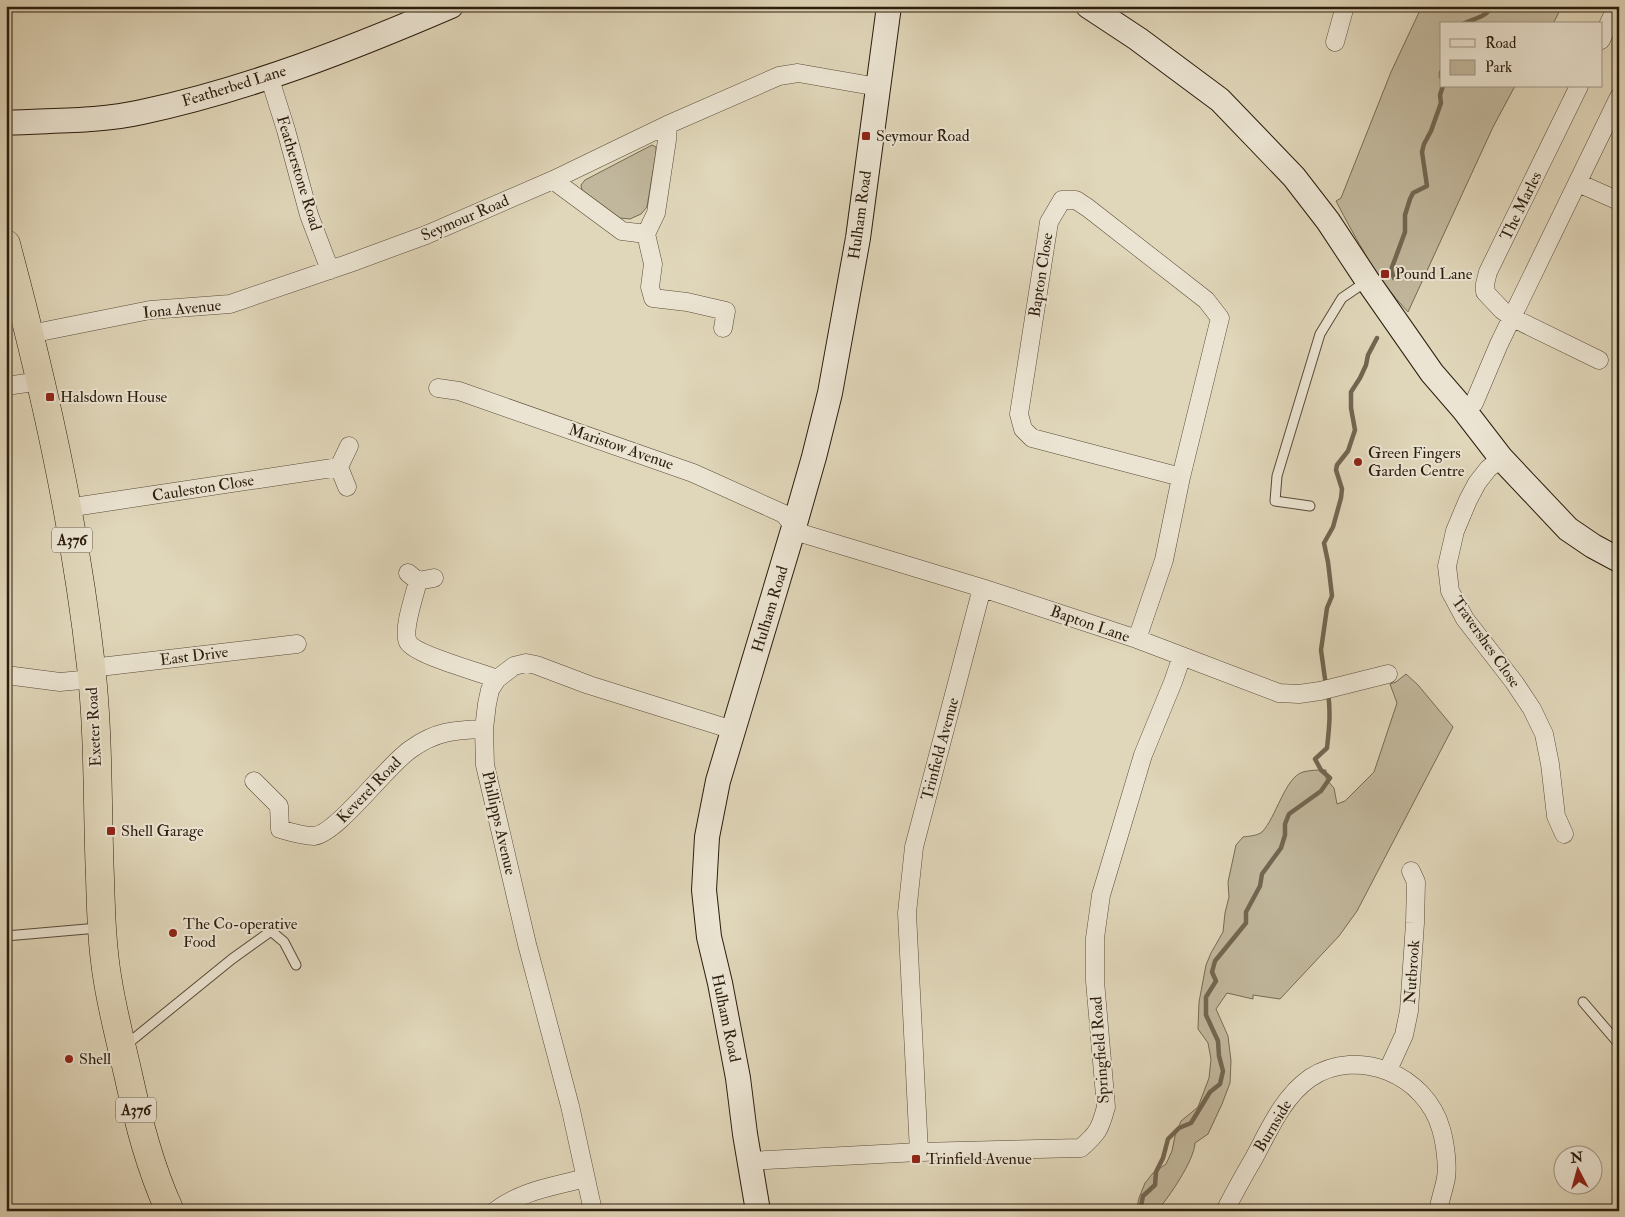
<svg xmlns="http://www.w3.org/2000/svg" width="1625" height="1217" font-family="'IM FELL Double Pica',serif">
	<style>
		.green { fill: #c1b79c; stroke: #766a54 }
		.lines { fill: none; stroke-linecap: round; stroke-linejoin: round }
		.stream { stroke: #726651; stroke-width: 4.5 }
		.lane-casing { stroke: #584b38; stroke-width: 11 }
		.street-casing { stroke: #584b38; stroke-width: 19 }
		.secondary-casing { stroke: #2b1d0d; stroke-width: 26 }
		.highway-casing { stroke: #2b1d0d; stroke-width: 29 }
		.lane { stroke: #ebe4d2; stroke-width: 9 }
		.street { stroke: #ebe4d2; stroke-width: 18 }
		.secondary { stroke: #ebe4d2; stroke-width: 24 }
		.highway { stroke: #e0d6b9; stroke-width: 28 }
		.poi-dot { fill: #8f2418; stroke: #ebe4d2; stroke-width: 2 }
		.labels { text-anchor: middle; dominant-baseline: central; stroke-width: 4; stroke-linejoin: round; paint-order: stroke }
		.shield { fill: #ebe4d2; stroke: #655948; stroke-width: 1 }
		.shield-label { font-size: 15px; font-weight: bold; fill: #2b1d0d }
		.street-label { font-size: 16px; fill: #2b1d0d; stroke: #ebe4d2 }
		.poi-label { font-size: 16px; fill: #2b1d0d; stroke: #ebe4d2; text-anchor: start }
	</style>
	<rect width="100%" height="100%" fill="#e0d6b9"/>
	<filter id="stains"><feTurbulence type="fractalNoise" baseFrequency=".004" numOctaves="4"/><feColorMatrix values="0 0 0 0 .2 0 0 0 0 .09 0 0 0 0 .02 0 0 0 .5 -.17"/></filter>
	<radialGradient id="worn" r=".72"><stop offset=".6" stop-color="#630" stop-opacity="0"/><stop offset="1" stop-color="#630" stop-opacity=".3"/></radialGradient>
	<path class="green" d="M 1422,6 L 1562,6 L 1553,24 L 1441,24 L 1441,86 L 1515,86 L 1493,127 L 1408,312 C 1378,281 1356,239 1336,201 L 1341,198 L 1391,72 Z
		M 652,145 L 656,147 L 656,152 L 647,207 L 641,214 L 630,219 L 620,218 L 582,190 L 581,185 L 585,180 Z
		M 1406,674 L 1418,685 L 1453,727 L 1357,911 L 1339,936 L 1280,999 L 1253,995 L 1253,999 L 1227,993 L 1216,1009 L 1228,1036 L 1231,1061 L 1230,1083 L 1222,1104 L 1208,1134 L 1195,1143 C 1194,1161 1169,1197 1157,1211 L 1136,1211 L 1139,1198 L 1145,1183 L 1153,1173 L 1166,1164 L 1172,1151 L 1175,1136 L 1181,1121 L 1198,1107 L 1209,1078 L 1211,1059 L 1208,1043 L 1198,1029 L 1199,1002 L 1206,965 L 1211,953 L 1223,932 L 1225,913 L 1229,897 L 1228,882 L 1236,845 L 1243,837 C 1249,836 1257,836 1262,832 C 1276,818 1285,777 1303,772 C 1310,770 1319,770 1326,770 L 1326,779 L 1334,788 L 1337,804 L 1345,801 L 1374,772 L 1397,703 L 1390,684 L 1396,682 Z"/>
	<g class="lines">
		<path class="stream" d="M 1463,24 C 1474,18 1486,18 1492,6
			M 1441,72 L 1441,77
			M 1394,278 L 1391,270 L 1405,232 L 1405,215 L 1410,199 L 1413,193 L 1427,186 L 1422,152 L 1424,144 L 1431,131 L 1441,103 L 1440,95 L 1443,86
			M 1326,686 L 1321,650 L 1327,608 L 1332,596 L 1328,562 L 1324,543 L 1333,527 L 1341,498 L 1342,489 L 1336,470 L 1337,465 L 1348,451 L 1355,430 L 1351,408 L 1351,392 L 1360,378 L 1366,365 L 1368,355 L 1377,338
			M 1140,1211 L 1143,1196 L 1155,1185 L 1156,1172 L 1163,1158 L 1168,1139 L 1179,1128 L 1191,1123 L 1210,1092 L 1220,1084 L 1223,1071 L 1219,1056 L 1218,1041 L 1206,1015 L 1206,997 L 1216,981 L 1212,972 L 1215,961 L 1246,923 L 1246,912 L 1260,886 L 1262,874 L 1281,848 L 1285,835 L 1285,824 L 1289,814 L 1321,791 L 1330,778 L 1321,770 L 1315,759 L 1327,748 C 1329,730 1331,712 1328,693"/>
		<defs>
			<path id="lane" d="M 1310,506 L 1275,501 L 1277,476 L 1320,334 L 1342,298 L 1367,281
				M 6,936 L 98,928
				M 1583,1002 L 1619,1044
				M 126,1045 L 232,959 L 271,931 L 284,942 L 296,965"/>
			<path id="street" d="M 1601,40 L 1617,6
				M 1335,42 L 1345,6
				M 269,76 L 286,130 L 309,215 L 330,270
				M 1579,86 L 1488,272 L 1485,284 L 1485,292 L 1502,310 L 1513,318 L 1599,360
				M 553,180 L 622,231 L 646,234 L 656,213 L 667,140 L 667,125
				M 1578,183 L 1619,201
				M 646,234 L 653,264 L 650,287 L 653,298 L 687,302 L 726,311 L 723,328
				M 30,334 L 150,310 L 230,304 L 350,263 L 426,235 L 553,180 L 667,125 L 779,76 L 798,73 L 878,87
				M 6,386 L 41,381
				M 438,388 L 459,391 L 693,473 L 784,514 L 794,527 L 804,534 L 982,588 L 1137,639 L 1279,693 L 1299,694 L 1320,691 L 1388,674
				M 1464,410 L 1474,403 L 1499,344 L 1619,97
				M 1501,458 L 1488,469 L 1477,483 L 1468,500 L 1455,531 L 1447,566 L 1450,591 L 1465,619 L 1514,682 L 1532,709 L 1544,734 L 1550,764 L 1556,816 L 1564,834
				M 347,487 L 339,467 L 349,446
				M 67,508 L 339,467
				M 408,573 L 418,581 L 434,578
				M 418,581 C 415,594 402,630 408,642 C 415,655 480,672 497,679
				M 1137,639 L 1164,560 L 1181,477 L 1220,318 L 1206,300 L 1088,208 L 1076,200 L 1062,200 L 1049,222 L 1019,414 L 1023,429 L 1032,438 L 1181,477
				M 91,668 L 297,644
				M 6,675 L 60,682 L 92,679
				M 254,781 L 279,806 L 280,829 C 290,832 304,836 314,836 C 337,834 387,765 411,749 C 436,731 455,730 484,729
				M 1388,1070 L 1404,1035 L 1409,1011 L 1415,923 L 1416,882 L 1411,871
				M 919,1152 L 907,913 L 914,847 L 982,588
				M 750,1161 L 919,1152 L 1081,1148 C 1098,1133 1100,1129 1106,1107 L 1095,981 L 1095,938 L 1101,895 L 1143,755 L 1173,682 L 1182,656
				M 495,1211 C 523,1190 552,1187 585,1178
				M 593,1211 L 570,1106 L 527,944 L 485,765 L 484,729 L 487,704 L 490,690 L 497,679 L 514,666 L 526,663 L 536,665 L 589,685 L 733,730
				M 1225,1211 C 1234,1193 1244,1175 1254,1158 C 1269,1130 1283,1097 1310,1078 C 1358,1046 1426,1075 1441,1129 C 1445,1142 1448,1165 1446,1178 C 1444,1189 1440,1200 1438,1211"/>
			<path id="secondary" d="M 1088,6 L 1138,39 L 1220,100 L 1294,177 L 1328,221 L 1367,280 L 1432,373 L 1464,410 L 1501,458 L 1568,529 L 1593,546 L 1619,560
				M 6,123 C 52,120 97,122 142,112 C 249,89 351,49 451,6
				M 758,1211 L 745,1134 L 738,1078 L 720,983 L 709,937 L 704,890 L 707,837 L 718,781 L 794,527 L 814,457 L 830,393 L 858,238 L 889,6"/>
			<path id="highway" d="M 6,244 C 43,382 75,523 91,666 C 99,736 97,808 100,878 C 101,913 102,948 108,982 C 113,1013 121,1043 128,1074 C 138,1120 150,1168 170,1211"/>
		</defs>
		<use href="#lane" class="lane-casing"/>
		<use href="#street" class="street-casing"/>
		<use href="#secondary" class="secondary-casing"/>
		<use href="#highway" class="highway-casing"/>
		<use href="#lane" class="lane"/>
		<use href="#street" class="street"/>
		<use href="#secondary" class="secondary"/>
		<use href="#highway" class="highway"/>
	</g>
	<g class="poi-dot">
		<rect x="861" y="131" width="10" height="10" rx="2.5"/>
		<rect x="1380" y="269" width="10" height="10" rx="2.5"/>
		<rect x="45" y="392" width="10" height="10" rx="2.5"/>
		<circle cx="1358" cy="462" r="5"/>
		<rect x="106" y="826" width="10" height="10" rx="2.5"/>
		<circle cx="173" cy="933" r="5"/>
		<circle cx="69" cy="1059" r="5"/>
		<rect x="911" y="1154" width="10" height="10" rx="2.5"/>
	</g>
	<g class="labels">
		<g class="shield">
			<rect x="52" y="527.5" width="40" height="25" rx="4"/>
			<rect x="116" y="1097.5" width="40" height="25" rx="4"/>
		</g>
		<g class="shield-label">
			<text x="72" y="540">A376</text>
			<text x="136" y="1110">A376</text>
		</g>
		<g class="street-label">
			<text transform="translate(234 86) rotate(-17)">Featherbed Lane</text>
			<text transform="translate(299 173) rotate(73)">Featherstone Road</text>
			<text transform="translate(1521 206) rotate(-64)">The Marles</text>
			<text transform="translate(860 215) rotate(-82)">Hulham Road</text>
			<text transform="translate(465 218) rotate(-23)">Seymour Road</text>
			<text transform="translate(1041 275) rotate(-81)">Bapton Close</text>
			<text transform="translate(182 309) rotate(-6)">Iona Avenue</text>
			<text transform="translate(621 447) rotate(19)">Maristow Avenue</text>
			<text transform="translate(203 488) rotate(-9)">Cauleston Close</text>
			<text transform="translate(770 609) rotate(-73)">Hulham Road</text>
			<text transform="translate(1090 624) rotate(19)">Bapton Lane</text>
			<text transform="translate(1486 642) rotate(55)">Travershes Close</text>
			<text transform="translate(194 656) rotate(-7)">East Drive</text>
			<text transform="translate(94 727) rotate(-93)">Exeter Road</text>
			<text transform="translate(940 749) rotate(-75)">Trinfield Avenue</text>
			<text transform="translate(369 790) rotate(-46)">Keverel Road</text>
			<text transform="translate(499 823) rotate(77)">Phillipps Avenue</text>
			<text transform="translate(1412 972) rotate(-86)">Nutbrook</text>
			<text transform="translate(726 1018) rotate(78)">Hulham Road</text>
			<text transform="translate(1100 1050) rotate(-94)">Springfield Road</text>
			<text transform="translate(1273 1126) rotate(-59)">Burnside</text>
		</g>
		<g class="poi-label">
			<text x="876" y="136">Seymour Road</text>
			<text x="1395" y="274">Pound Lane</text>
			<text x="60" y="397">Halsdown House</text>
			<text x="1368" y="453">Green Fingers<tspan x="1368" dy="18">Garden Centre</tspan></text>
			<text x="121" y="831">Shell Garage</text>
			<text x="183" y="924">The Co-operative<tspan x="183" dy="18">Food</tspan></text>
			<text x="79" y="1059">Shell</text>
			<text x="926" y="1159">Trinfield Avenue</text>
		</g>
	</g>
	<rect width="1625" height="1217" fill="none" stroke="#e0d6b9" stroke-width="25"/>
	<rect x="8" y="8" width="1610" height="1202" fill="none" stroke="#2b1d0d" stroke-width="2.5"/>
	<rect x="12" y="12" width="1600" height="1192" fill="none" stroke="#2b1d0d"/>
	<rect x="1440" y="22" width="162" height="65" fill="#ebe4d2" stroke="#9e9483"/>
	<rect x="1450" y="39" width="25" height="8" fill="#ebe4d2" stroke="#9e9483"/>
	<text x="1485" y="48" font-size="15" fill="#2b1d0d">Road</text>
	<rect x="1450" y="60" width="25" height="15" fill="#c1b79c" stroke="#9e9483"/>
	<text x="1485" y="72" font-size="15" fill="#2b1d0d">Park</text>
	<g transform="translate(1578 1170) rotate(354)"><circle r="24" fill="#ebe4d2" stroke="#9e9483"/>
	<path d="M0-4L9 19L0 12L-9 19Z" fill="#8f2418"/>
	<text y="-8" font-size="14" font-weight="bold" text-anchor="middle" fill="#2b1d0d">N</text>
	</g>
	<rect width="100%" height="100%" filter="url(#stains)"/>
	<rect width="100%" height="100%" fill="url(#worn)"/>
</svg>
